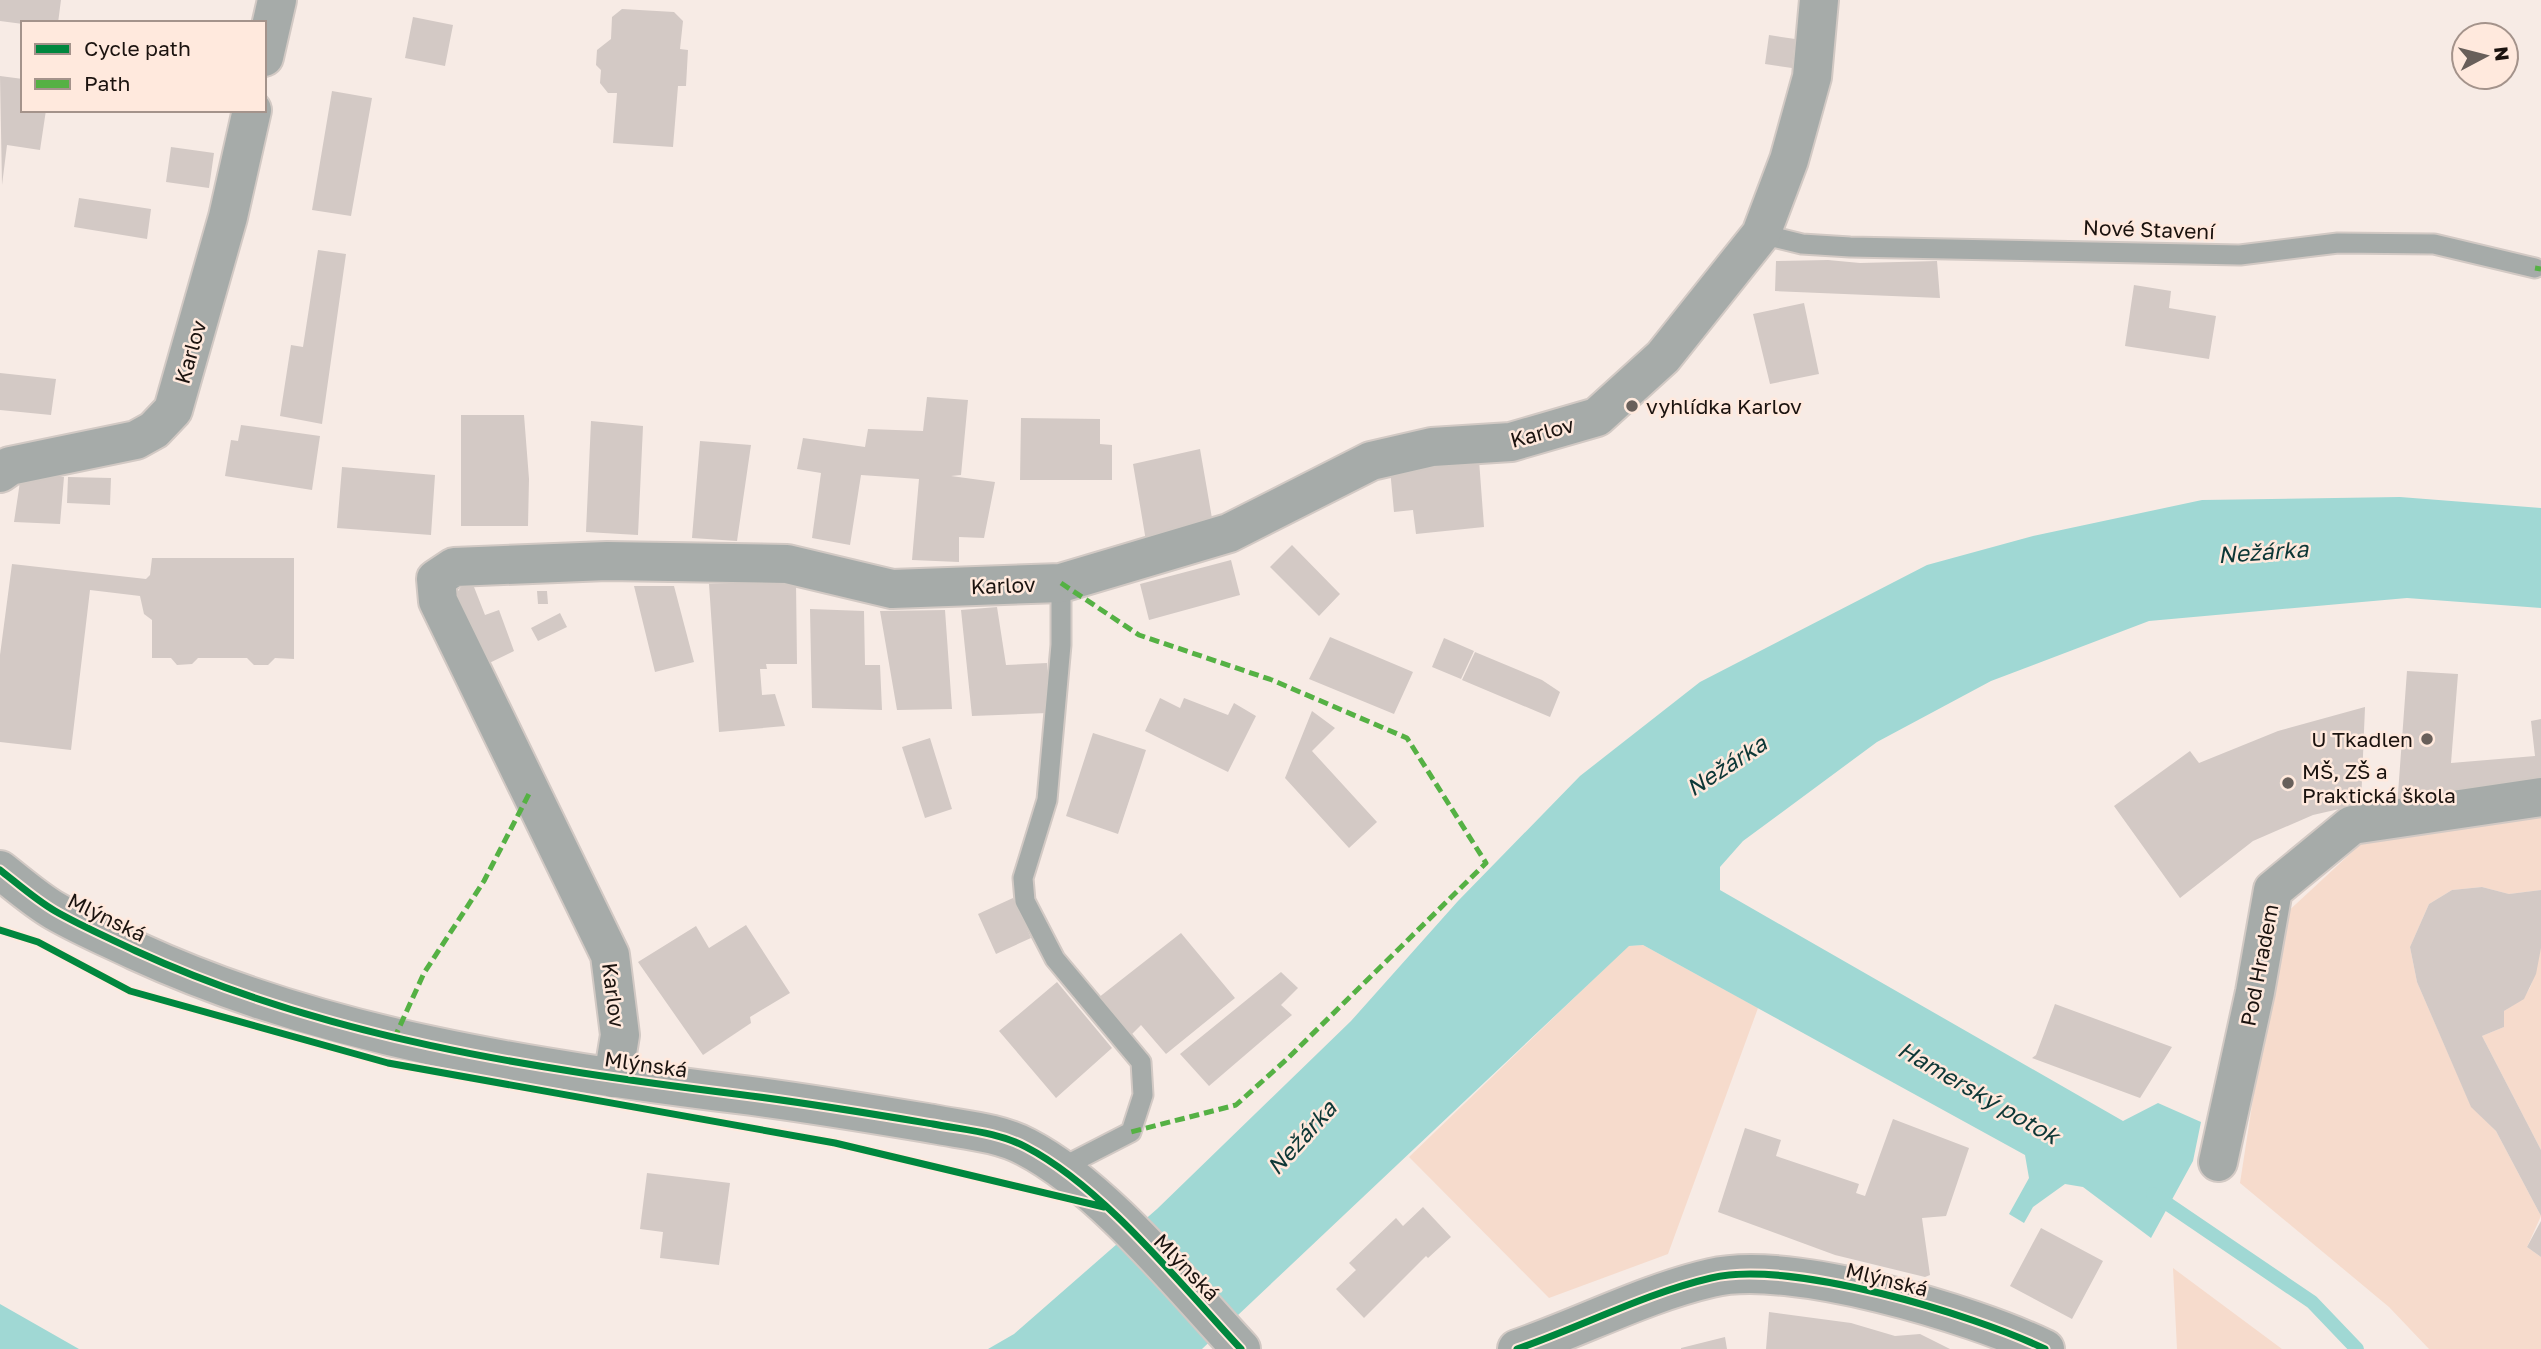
<svg xmlns="http://www.w3.org/2000/svg" width="2541" height="1349" font-family="'Golos Text',sans-serif">
	<style>
		.green { fill: #f6dbcc }
		.water { fill: #a0d8d4 }
		.lines { fill: none; stroke-linecap: round; stroke-linejoin: round }
		.stream { stroke: #a0d8d4; stroke-width: 14 }
		.building { fill: #d3c9c5 }
		.service-casing { stroke: #d2c9c4; stroke-width: 23 }
		.minor-casing { stroke: #d2c9c4; stroke-width: 42 }
		.service { stroke: #a6aba9; stroke-width: 19 }
		.minor { stroke: #a6aba9; stroke-width: 38 }
		.quiet { stroke: #55b144; stroke-width: 5; stroke-dasharray: 10 5; stroke-linecap: butt }
		.cycleway-casing { stroke: #ffe9dd; stroke-width: 11 }
		.cycleway { stroke: #00873e; stroke-width: 7 }
		.poi-dot { fill: #685f5a; stroke: #ffe9dd; stroke-width: 2.5 }
		.labels { text-anchor: middle; dominant-baseline: central; stroke-width: 5; stroke-linejoin: round; paint-order: stroke }
		.street-label { font-size: 21px; fill: #1b130f; stroke: #ffe9dd }
		.poi-label { font-size: 21px; fill: #1b130f; stroke: #ffe9dd; text-anchor: start }
		.water-label { font-size: 23px; font-style: italic; fill: #0d3736; stroke: #ffe9dd }
	</style>
	<rect width="100%" height="100%" fill="#f7ebe5"/>
	<path class="green" d="M 2541,813 L 2541,890 L 2509,894 L 2482,887 L 2452,890 L 2429,904 L 2410,947 L 2417,982 L 2471,1106 L 2496,1131 L 2541,1216 L 2527,1247 L 2541,1257 L 2541,1349 L 2429,1349 L 2389,1307 L 2240,1183 L 2281,918 L 2365,840 L 2417,836 Z
		M 1643,945 L 1758,1008 L 1668,1254 L 1549,1298 L 1409,1157 L 1628,946 Z
		M 2541,948 L 2541,1150 L 2482,1036 L 2504,1027 L 2504,1011 C 2541,989 2528,982 2541,948 Z
		M 2173,1268 L 2282,1349 L 2177,1349 Z"/>
	<path class="water" d="M 2400,497 L 2541,508 L 2541,608 L 2407,598 L 2149,621 L 1991,681 L 1877,742 L 1743,841 L 1720,867 L 1720,890 L 2123,1121 L 2158,1103 L 2201,1122 L 2193,1161 L 2151,1238 L 2083,1187 L 2065,1184 L 2033,1207 L 2024,1223 L 2009,1214 L 2029,1178 L 2025,1155 L 1643,945 L 1629,946 L 1202,1349 L 988,1349 L 1014,1334 L 1157,1209 L 1351,1021 L 1458,901 L 1580,776 L 1700,682 L 1927,565 L 2033,536 L 2202,500 Z
		M 0,1304 L 79,1349 L 0,1349 Z"/>
	<g class="lines">
		<path class="stream" d="M 2153,1194 L 2312,1302 L 2357,1349"/>
	</g>
	<path class="building" d="M 0,0 L 61,0 L 58,23 L 23,24 L 0,21 Z
		M 622,9 L 674,12 L 683,21 L 680,49 L 688,50 L 686,86 L 678,86 L 673,147 L 613,143 L 617,93 L 608,93 L 600,83 L 601,70 L 596,65 L 597,50 L 611,39 L 612,17 Z
		M 413,17 L 453,25 L 445,66 L 405,58 Z
		M 1769,35 L 1795,39 L 1792,68 L 1765,64 Z
		M 0,76 L 23,79 L 23,110 L 46,110 L 40,150 L 7,145 L 2,185 Z
		M 332,91 L 372,98 L 351,216 L 312,210 Z
		M 171,147 L 214,153 L 209,188 L 166,182 Z
		M 79,198 L 151,209 L 147,239 L 74,227 Z
		M 318,250 L 346,254 L 322,424 L 280,416 L 291,345 L 303,347 Z
		M 1828,260 L 1860,263 L 1937,261 L 1940,298 L 1775,291 L 1776,261 Z
		M 2134,285 L 2171,291 L 2169,308 L 2216,316 L 2209,359 L 2125,346 Z
		M 1804,303 L 1819,374 L 1770,384 L 1753,314 Z
		M 0,373 L 56,379 L 51,415 L 0,410 Z
		M 927,397 L 968,400 L 961,475 L 951,476 L 995,482 L 984,538 L 959,537 L 959,562 L 912,560 L 919,479 L 861,475 L 850,545 L 812,538 L 821,473 L 797,469 L 803,438 L 865,447 L 868,429 L 923,431 Z
		M 461,415 L 524,415 L 529,479 L 528,526 L 461,526 Z
		M 1021,418 L 1100,419 L 1100,444 L 1112,445 L 1112,480 L 1020,480 Z
		M 591,421 L 643,426 L 638,535 L 586,532 Z
		M 241,425 L 320,436 L 312,490 L 225,476 L 231,440 L 238,441 Z
		M 700,441 L 751,445 L 737,541 L 692,538 Z
		M 1200,449 L 1213,524 L 1146,541 L 1133,464 Z
		M 1479,460 L 1484,527 L 1416,534 L 1413,510 L 1394,512 L 1390,469 Z
		M 342,467 L 435,475 L 431,535 L 337,528 Z
		M 21,475 L 64,477 L 60,524 L 14,522 Z
		M 68,477 L 111,478 L 110,505 L 67,503 Z
		M 1292,545 L 1340,594 L 1319,616 L 1270,567 Z
		M 152,558 L 294,558 L 294,659 L 275,658 L 268,665 L 254,665 L 247,658 L 198,658 L 192,664 L 177,665 L 171,658 L 152,658 L 152,620 L 144,614 L 140,596 L 90,590 L 71,750 L 0,742 L 0,655 L 12,564 L 146,579 L 150,575 Z
		M 1231,560 L 1240,595 L 1149,620 L 1140,584 Z
		M 796,582 L 797,664 L 766,664 L 767,669 L 760,669 L 762,695 L 775,694 L 785,726 L 719,732 L 709,584 Z
		M 634,586 L 674,586 L 694,662 L 655,672 Z
		M 461,587 L 474,587 L 485,615 L 499,610 L 514,651 L 481,667 L 451,601 Z
		M 537,591 L 547,591 L 548,604 L 538,604 Z
		M 997,607 L 1006,665 L 1047,663 L 1047,713 L 972,716 L 961,610 Z
		M 810,609 L 864,611 L 865,665 L 880,665 L 882,710 L 812,708 Z
		M 945,610 L 952,709 L 897,710 L 880,611 Z
		M 560,613 L 567,627 L 538,641 L 531,628 Z
		M 1330,637 L 1413,672 L 1394,714 L 1309,679 Z
		M 1444,638 L 1474,651 L 1461,679 L 1432,667 Z
		M 1475,652 L 1542,680 L 1560,692 L 1550,717 L 1462,680 Z
		M 2407,671 L 2458,674 L 2451,763 L 2535,756 L 2531,721 L 2541,719 L 2541,789 L 2397,807 Z
		M 1160,698 L 1180,708 L 1184,698 L 1228,715 L 1234,703 L 1256,716 L 1228,772 L 1145,731 Z
		M 2365,707 L 2361,804 L 2313,815 L 2253,841 L 2180,898 L 2114,806 L 2190,751 L 2199,763 L 2278,731 Z
		M 1312,711 L 1335,728 L 1312,751 L 1377,822 L 1349,848 L 1285,778 Z
		M 1093,733 L 1146,750 L 1118,834 L 1066,816 Z
		M 930,738 L 952,809 L 925,818 L 902,747 Z
		M 2482,887 L 2509,894 L 2541,890 L 2541,948 L 2536,974 L 2524,999 L 2504,1011 L 2504,1027 L 2482,1036 L 2541,1150 L 2541,1216 L 2496,1131 L 2471,1107 L 2417,982 L 2410,947 L 2429,904 L 2452,890 Z
		M 1013,898 L 1031,938 L 996,954 L 978,914 Z
		M 746,925 L 790,993 L 750,1017 L 751,1023 L 703,1055 L 638,962 L 696,926 L 709,948 Z
		M 1181,933 L 1235,998 L 1166,1054 L 1141,1025 L 1132,1034 L 1098,998 Z
		M 1281,972 L 1298,988 L 1281,1005 L 1292,1015 L 1209,1086 L 1180,1054 Z
		M 1057,982 L 1112,1048 L 1056,1098 L 999,1031 Z
		M 2055,1004 L 2172,1047 L 2140,1098 L 2032,1058 L 2036,1055 Z
		M 1893,1119 L 1969,1148 L 1946,1216 L 1922,1218 L 1930,1275 L 1925,1277 L 1835,1255 L 1718,1212 L 1745,1128 L 1781,1140 L 1776,1156 L 1859,1184 L 1856,1193 L 1865,1196 Z
		M 647,1173 L 730,1183 L 719,1265 L 660,1258 L 663,1232 L 640,1229 Z
		M 1423,1207 L 1451,1237 L 1428,1258 L 1426,1256 L 1364,1318 L 1336,1289 L 1356,1270 L 1349,1263 L 1396,1218 L 1403,1226 Z
		M 2541,1221 L 2541,1257 L 2527,1247 Z
		M 2041,1228 L 2103,1261 L 2072,1319 L 2010,1286 Z
		M 1769,1312 L 1851,1323 L 1895,1336 L 1920,1334 L 1950,1349 L 1766,1349 Z
		M 1725,1337 L 1727,1349 L 1681,1349 L 1681,1348 Z"/>
	<g class="lines">
		<defs>
			<path id="service" d="M 1761,234 L 1802,244 L 1850,247 L 2240,255 L 2338,243 L 2434,244 L 2535,268
				M 1061,583 L 1061,645 L 1047,800 L 1023,878 L 1025,901 L 1055,959 L 1141,1062 L 1143,1095 L 1131,1132 L 1061,1168"/>
			<path id="minor" d="M 264,57 L 277,0
				M 0,473 L 10,466 L 136,440 L 154,430 L 173,410 L 228,217 L 252,110
				M 0,870 C 18,884 36,900 55,911 C 81,926 109,938 136,951 C 325,1038 531,1068 736,1094 C 802,1102 867,1113 933,1124 C 964,1130 998,1132 1026,1147 C 1103,1187 1181,1285 1241,1349
				M 613,1078 L 620,1035 L 610,955 L 438,601 L 436,579 L 454,567 L 607,561 L 787,564 L 892,589 L 1061,583 L 1229,533 L 1371,461 L 1432,447 L 1511,442 L 1597,417 L 1663,357 L 1761,234 L 1789,160 L 1812,77 L 1819,0
				M 2218,1162 L 2255,992 L 2273,890 L 2352,825 L 2541,797
				M 1517,1349 C 1581,1327 1646,1293 1711,1278 C 1789,1259 1973,1314 2045,1349"/>
		</defs>
		<use href="#service" class="service-casing"/>
		<use href="#minor" class="minor-casing"/>
		<use href="#service" class="service"/>
		<use href="#minor" class="minor"/>
		<path class="quiet" d="M 2535,268 L 2541,269
			M 1061,583 L 1139,635 L 1272,680 L 1407,738 L 1486,863 L 1287,1059 L 1236,1105 L 1131,1132
			M 394,1039 L 424,973 L 484,881 L 531,790"/>
		<defs>
			<path id="cycleway" d="M 0,870 C 18,884 36,900 55,911 C 81,926 109,938 136,951 C 325,1038 531,1068 736,1094 C 802,1102 867,1113 933,1124 C 964,1130 998,1132 1026,1147 C 1103,1187 1181,1285 1241,1349
				M 0,930 L 38,942 L 130,991 L 388,1063 L 835,1143 L 1104,1207
				M 1517,1349 C 1581,1327 1646,1293 1711,1278 C 1789,1259 1973,1314 2045,1349"/>
		</defs>
		<use href="#cycleway" class="cycleway-casing"/>
		<use href="#cycleway" class="cycleway"/>
	</g>
	<g class="poi-dot">
		<circle cx="1632" cy="406" r="7"/>
		<circle cx="2427" cy="739" r="7"/>
		<circle cx="2288" cy="783" r="7"/>
	</g>
	<g class="labels">
		<g class="street-label">
			<text transform="translate(2149 229) rotate(2)">Nové Stavení</text>
			<text transform="translate(190 352) rotate(-74)">Karlov</text>
			<text transform="translate(1542 432) rotate(-15)">Karlov</text>
			<text transform="translate(1003 585) rotate(-2)">Karlov</text>
			<text transform="translate(107 917) rotate(26)">Mlýnská</text>
			<text transform="translate(2259 965) rotate(-79)">Pod Hradem</text>
			<text transform="translate(614 995) rotate(83)">Karlov</text>
			<text transform="translate(646 1064) rotate(8)">Mlýnská</text>
			<text transform="translate(1187 1267) rotate(46)">Mlýnská</text>
			<text transform="translate(1887 1279) rotate(14)">Mlýnská</text>
		</g>
		<g class="poi-label">
			<text x="1646" y="406">vyhlídka Karlov</text>
			<text x="2413" y="739" text-anchor="end">U Tkadlen</text>
			<text x="2302" y="771">MŠ, ZŠ a<tspan x="2302" dy="24">Praktická škola</tspan></text>
		</g>
		<g class="water-label">
			<text transform="translate(2263 551) rotate(-4)">Nežárka</text>
			<text transform="translate(1726 765) rotate(-33)">Nežárka</text>
			<text transform="translate(1979 1092) rotate(30)">Hamerský potok</text>
			<text transform="translate(1301 1137) rotate(-48)">Nežárka</text>
		</g>
	</g>
	<rect x="21" y="21" width="245" height="91" fill="#ffe9dd" stroke="#a4938b" stroke-width="2"/>
	<rect x="35" y="44" width="35" height="10" fill="#00873e" stroke="#a4938b" stroke-width="2"/>
	<text x="84" y="56" font-size="21" fill="#1b130f">Cycle path</text>
	<rect x="35" y="79" width="35" height="10" fill="#55b144" stroke="#a4938b" stroke-width="2"/>
	<text x="84" y="91" font-size="21" fill="#1b130f">Path</text>
	<g transform="translate(2485 56) rotate(83)"><circle r="33" fill="#ffe9dd" stroke="#a4938b" stroke-width="2"/>
	<path d="M0-5L12 26L0 18L-12 26Z" fill="#685f5a"/>
	<text y="-10" font-size="19" font-weight="bold" text-anchor="middle" fill="#1b130f">N</text>
	</g>
</svg>
